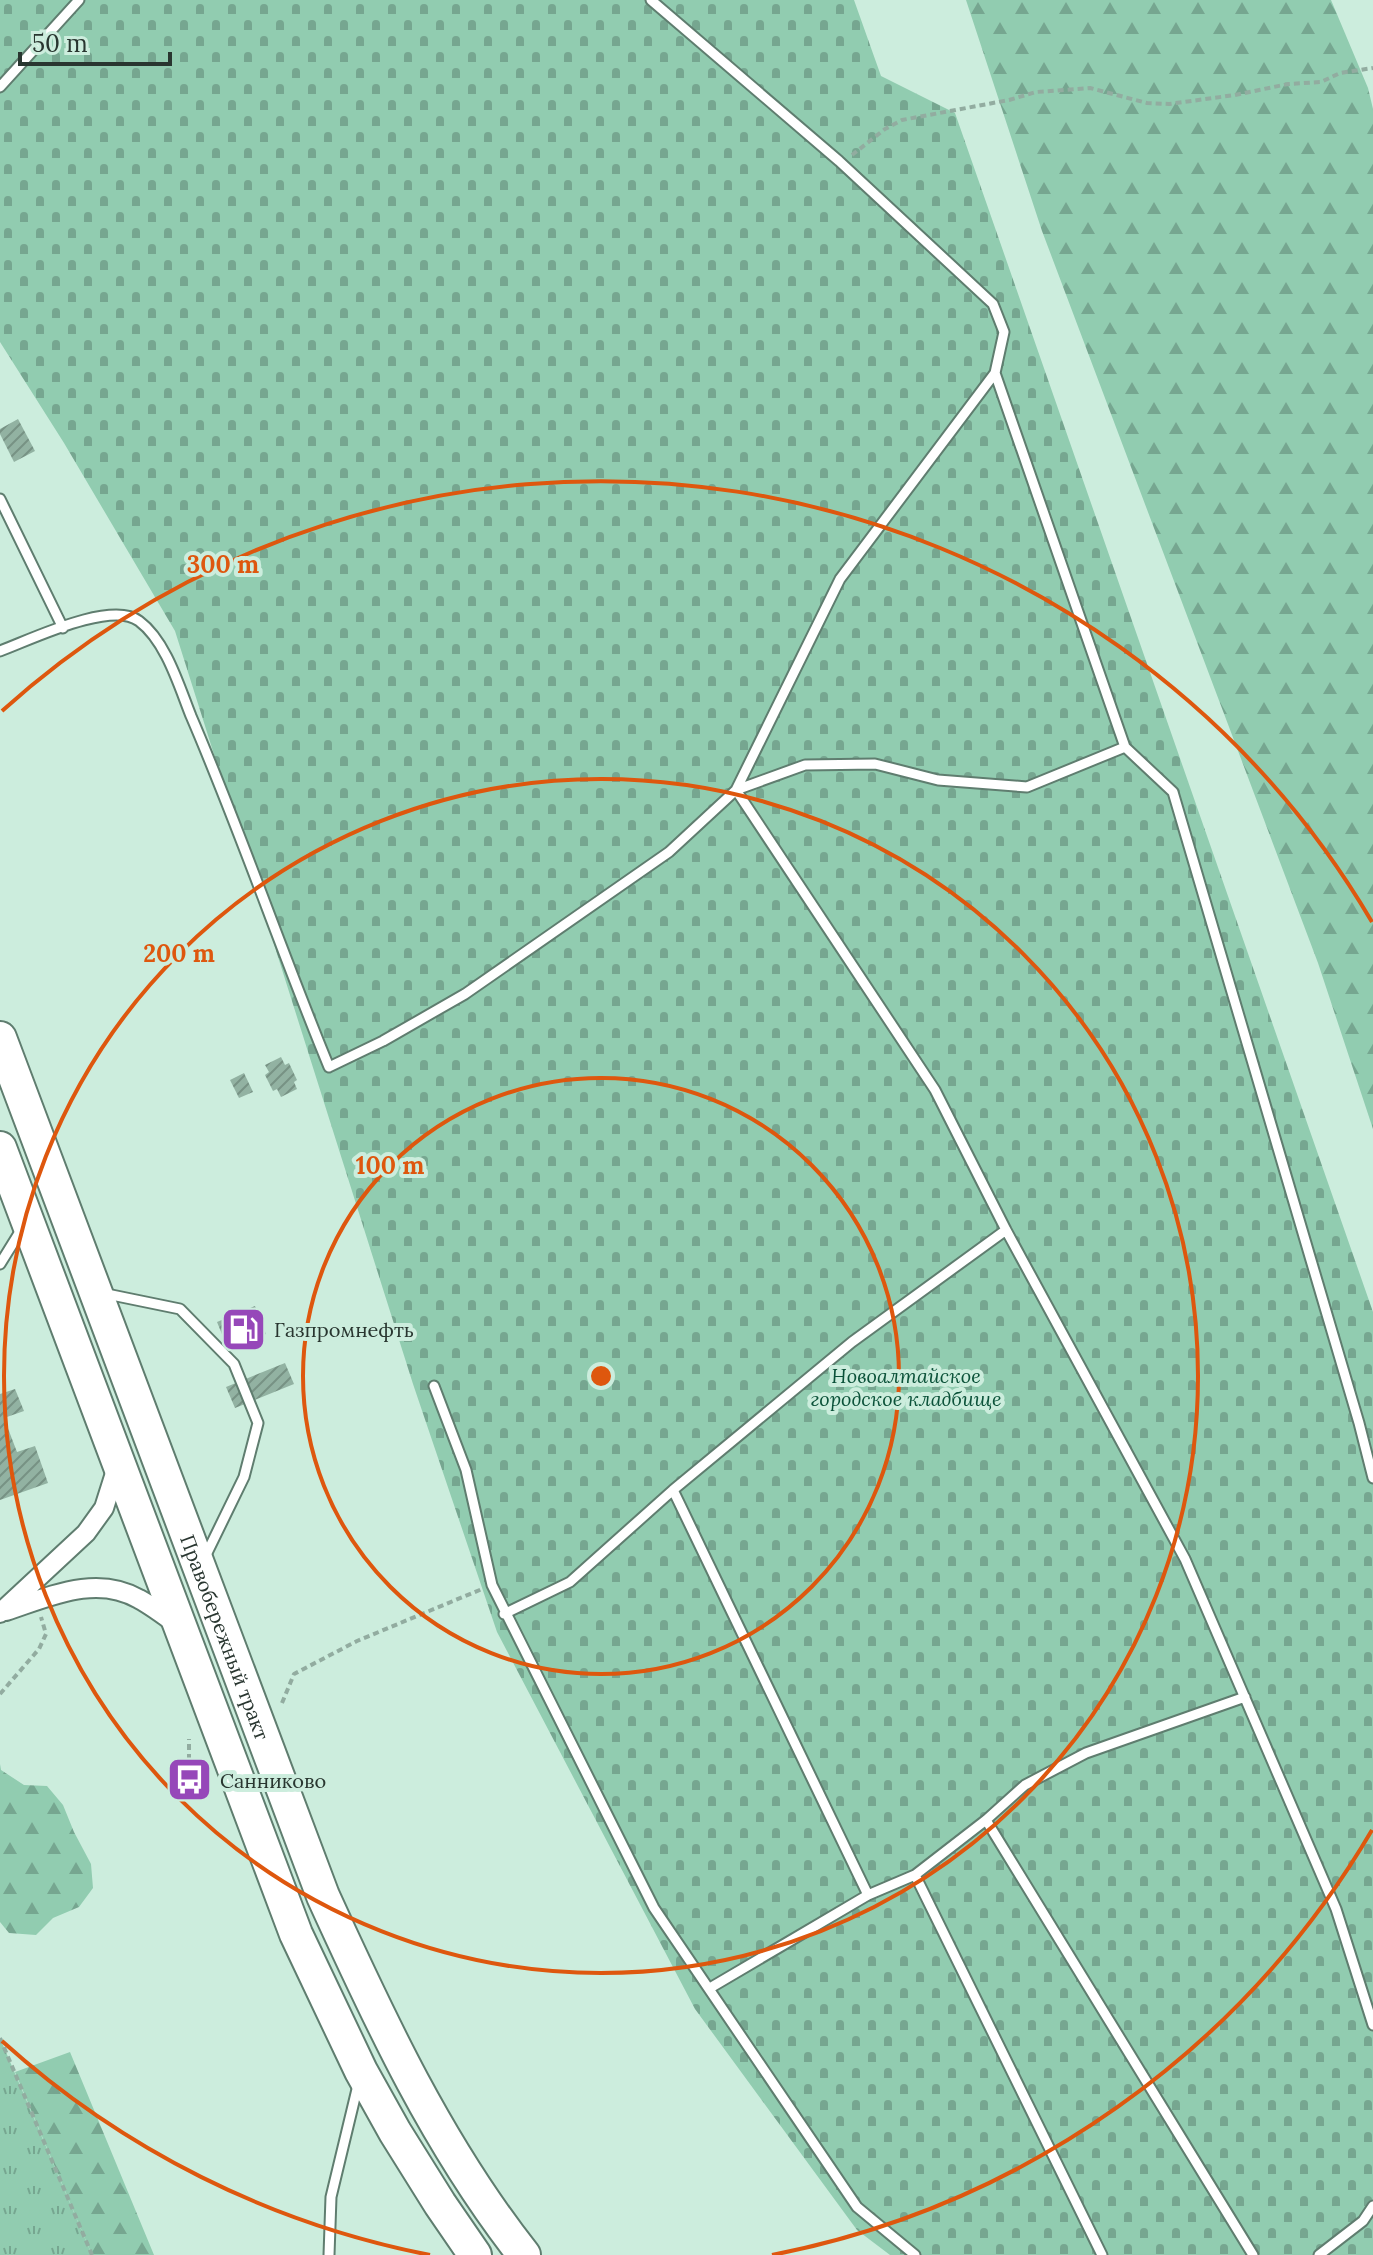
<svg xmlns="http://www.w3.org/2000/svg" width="1373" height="2255" font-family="Lora,serif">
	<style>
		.grass { fill: url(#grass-tufts) }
		.forest { fill: url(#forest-firs) }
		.cemetery { fill: url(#cemetery-stones) }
		.building { fill: url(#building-hatch) }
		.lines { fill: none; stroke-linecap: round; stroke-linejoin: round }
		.service-casing { stroke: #5f7d6f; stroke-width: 13 }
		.minor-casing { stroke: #5f7d6f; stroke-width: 22 }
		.trunk-casing { stroke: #5f7d6f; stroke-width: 36 }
		.path { stroke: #92aca0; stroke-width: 4; stroke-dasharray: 6 4; stroke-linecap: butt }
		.service { stroke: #fff; stroke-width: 9 }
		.minor { stroke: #fff; stroke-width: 18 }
		.trunk { stroke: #fff; stroke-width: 32 }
		.ring { fill: none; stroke: #de570e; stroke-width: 4 }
		.labels { text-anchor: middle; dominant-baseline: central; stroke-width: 8; stroke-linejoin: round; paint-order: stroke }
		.poi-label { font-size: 20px; fill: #293630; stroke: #cceddd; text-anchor: start }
		.park-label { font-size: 20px; font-style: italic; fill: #0b5239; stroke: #cceddd }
		.street-label { font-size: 20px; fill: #293630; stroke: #cceddd }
		.centre { fill: #de570e; stroke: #cceddd; stroke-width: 4 }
		.ring-label { font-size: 24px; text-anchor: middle; font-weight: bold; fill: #de570e; stroke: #cceddd; stroke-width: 8; stroke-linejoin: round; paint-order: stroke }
	</style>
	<defs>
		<pattern id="grass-tufts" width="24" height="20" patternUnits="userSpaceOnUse" patternTransform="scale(2)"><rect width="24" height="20" fill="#91ccb0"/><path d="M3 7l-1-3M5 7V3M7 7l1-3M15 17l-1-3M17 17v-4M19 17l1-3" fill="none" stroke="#76a690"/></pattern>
		<pattern id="forest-firs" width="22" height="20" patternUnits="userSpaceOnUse" patternTransform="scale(2)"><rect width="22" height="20" fill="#91ccb0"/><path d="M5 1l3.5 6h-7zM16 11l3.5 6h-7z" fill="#76a690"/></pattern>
		<pattern id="cemetery-stones" width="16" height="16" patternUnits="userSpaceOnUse" patternTransform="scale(2)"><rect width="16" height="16" fill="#91ccb0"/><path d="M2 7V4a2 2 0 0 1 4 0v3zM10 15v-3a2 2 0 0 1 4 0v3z" fill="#76a690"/></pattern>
		<pattern id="building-hatch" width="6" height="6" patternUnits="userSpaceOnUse" patternTransform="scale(2)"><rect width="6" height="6" fill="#92b2a2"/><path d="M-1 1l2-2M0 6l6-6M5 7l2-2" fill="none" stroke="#779284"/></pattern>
	</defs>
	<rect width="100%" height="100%" fill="#cceddd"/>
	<path class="grass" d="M 0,2038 L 92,2255 L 0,2255 Z"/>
	<path class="forest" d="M 966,0 L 1331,0 L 1368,88 L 1373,109 L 1373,1129 L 1318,963 L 1042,231 Z
		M 0,1764 L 1,1770 L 24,1785 L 47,1786 L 63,1805 L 74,1832 L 91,1864 L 93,1888 L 79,1907 L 53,1918 L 36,1935 L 9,1933 L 0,1922 Z
		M 70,2052 L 154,2255 L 92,2255 L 15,2072 Z"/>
	<path class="cemetery" d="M 0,0 L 854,0 L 881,76 L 955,113 L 1373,1312 L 1373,2255 L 890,2255 L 857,2230 L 695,2009 L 497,1632 L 413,1384 L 175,631 L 64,443 L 0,342 Z"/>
	<path class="building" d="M 18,419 L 35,451 L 14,462 L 0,434 L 0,429 Z
		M 281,1057 L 285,1065 L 289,1063 L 297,1080 L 294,1082 L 297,1089 L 281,1097 L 277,1089 L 273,1091 L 265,1075 L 269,1072 L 265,1065 Z
		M 244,1073 L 253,1092 L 239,1098 L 230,1080 Z
		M 255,1306 L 266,1334 L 228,1349 L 217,1322 Z
		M 285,1363 L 294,1384 L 235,1408 L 226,1387 Z
		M 15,1389 L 24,1411 L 4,1418 L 17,1452 L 35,1446 L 48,1483 L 0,1500 L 0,1394 Z"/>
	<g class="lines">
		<defs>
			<path id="service" d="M 0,87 L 79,0
				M 995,373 L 1125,747
				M 0,499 L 63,628
				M 0,651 C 30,640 111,600 139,621 C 166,641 179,686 191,716 C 241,832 281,951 329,1067 L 383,1041 L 465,994 L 669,852 L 736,790 L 840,579 L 995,373 L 1004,332 L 993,304 L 839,161 L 651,0
				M 0,1264 L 23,1227
				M 102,1293 L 180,1309 L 234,1364 L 258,1423 L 244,1477 L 205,1557
				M 434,1386 L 466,1470 L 492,1585 L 654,1908 L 857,2207 L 915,2255
				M 1373,1478 L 1359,1423 L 1173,792 L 1125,747 L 1027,787 L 938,780 L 875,764 L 805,765 L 736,790 L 935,1090 L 1006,1230 L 1185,1559 L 1336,1909 L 1373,2025
				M 673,1490 L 868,1895
				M 504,1614 L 570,1582 L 673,1490 L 852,1342 L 1006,1230
				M 986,1820 L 1253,2255
				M 915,1875 L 1102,2255
				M 710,1988 L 868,1895 L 915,1875 L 986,1820 L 1025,1785 L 1086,1753 L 1245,1697
				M 329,2255 L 331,2197 L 358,2085
				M 1319,2255 L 1363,2221 L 1373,2206"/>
			<path id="minor" d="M 6,1611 C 49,1597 96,1574 139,1599 C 152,1606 164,1615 176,1624
				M 0,1613 L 86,1533 L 104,1508 L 117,1467"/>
			<g id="trunk">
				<path id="s1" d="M 0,1038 L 323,1896 C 380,2021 438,2146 524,2255"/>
				<path d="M 0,1148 L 296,1934 L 361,2071 L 395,2132 L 440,2204 L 475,2255"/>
			</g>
		</defs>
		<use href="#service" class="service-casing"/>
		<use href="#minor" class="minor-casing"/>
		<use href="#trunk" class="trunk-casing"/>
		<path class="path" d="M 852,155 L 885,129 L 902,120 L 1009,100 L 1036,92 L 1090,88 L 1147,103 L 1169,104 L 1235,95 L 1288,84 L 1321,82 L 1340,73 L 1373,68
			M 0,1694 L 39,1649 L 46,1634 L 41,1617
			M 282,1703 L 294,1674 L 357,1641 L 482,1589
			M 189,1780 L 189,1739
			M 0,2038 L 92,2255"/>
		<use href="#service" class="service"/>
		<use href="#minor" class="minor"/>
		<use href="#trunk" class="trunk"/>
	</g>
	<g class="ring">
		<circle cx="601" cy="1376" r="298"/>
		<circle cx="601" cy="1376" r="597"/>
		<path d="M1372 1830A895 895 0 0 1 772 2255M430 2255A895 895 0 0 1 2 2041M2 711A895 895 0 0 1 1372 922"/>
	</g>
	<defs>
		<symbol id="fuel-square" viewBox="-11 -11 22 22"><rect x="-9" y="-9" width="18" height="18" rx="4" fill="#9648b9" stroke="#cceddd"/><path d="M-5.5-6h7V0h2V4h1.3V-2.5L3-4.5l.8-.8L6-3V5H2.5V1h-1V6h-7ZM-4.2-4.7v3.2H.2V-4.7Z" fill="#fff"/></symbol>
		<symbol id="bus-square" viewBox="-11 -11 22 22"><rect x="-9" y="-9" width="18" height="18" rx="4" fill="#9648b9" stroke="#cceddd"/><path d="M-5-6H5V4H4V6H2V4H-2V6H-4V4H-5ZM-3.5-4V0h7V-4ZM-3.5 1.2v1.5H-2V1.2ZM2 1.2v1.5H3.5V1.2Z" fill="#fff"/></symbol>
	</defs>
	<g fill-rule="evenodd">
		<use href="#fuel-square" x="218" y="1304" width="51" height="51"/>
		<use href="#bus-square" x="164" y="1754" width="51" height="51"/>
	</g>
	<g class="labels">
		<g class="poi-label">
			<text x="274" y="1329">Газпромнефть</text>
			<text x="220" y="1780">Санниково</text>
		</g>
		<g class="park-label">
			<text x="906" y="1375">Новоалтайское<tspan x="906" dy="23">городское кладбище</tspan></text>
		</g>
		<g class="street-label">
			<text stroke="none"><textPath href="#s1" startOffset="640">Правобережный тракт</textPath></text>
		</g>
	</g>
	<circle cx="601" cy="1376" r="12" class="centre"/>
	<g class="ring-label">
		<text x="223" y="573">300 m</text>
		<text x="179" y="962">200 m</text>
		<text x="390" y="1174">100 m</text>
	</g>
	<path d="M20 52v12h150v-12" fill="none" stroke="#293630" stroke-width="4"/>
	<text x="32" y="52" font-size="24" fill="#293630" stroke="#cceddd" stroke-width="6" paint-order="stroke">50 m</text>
</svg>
